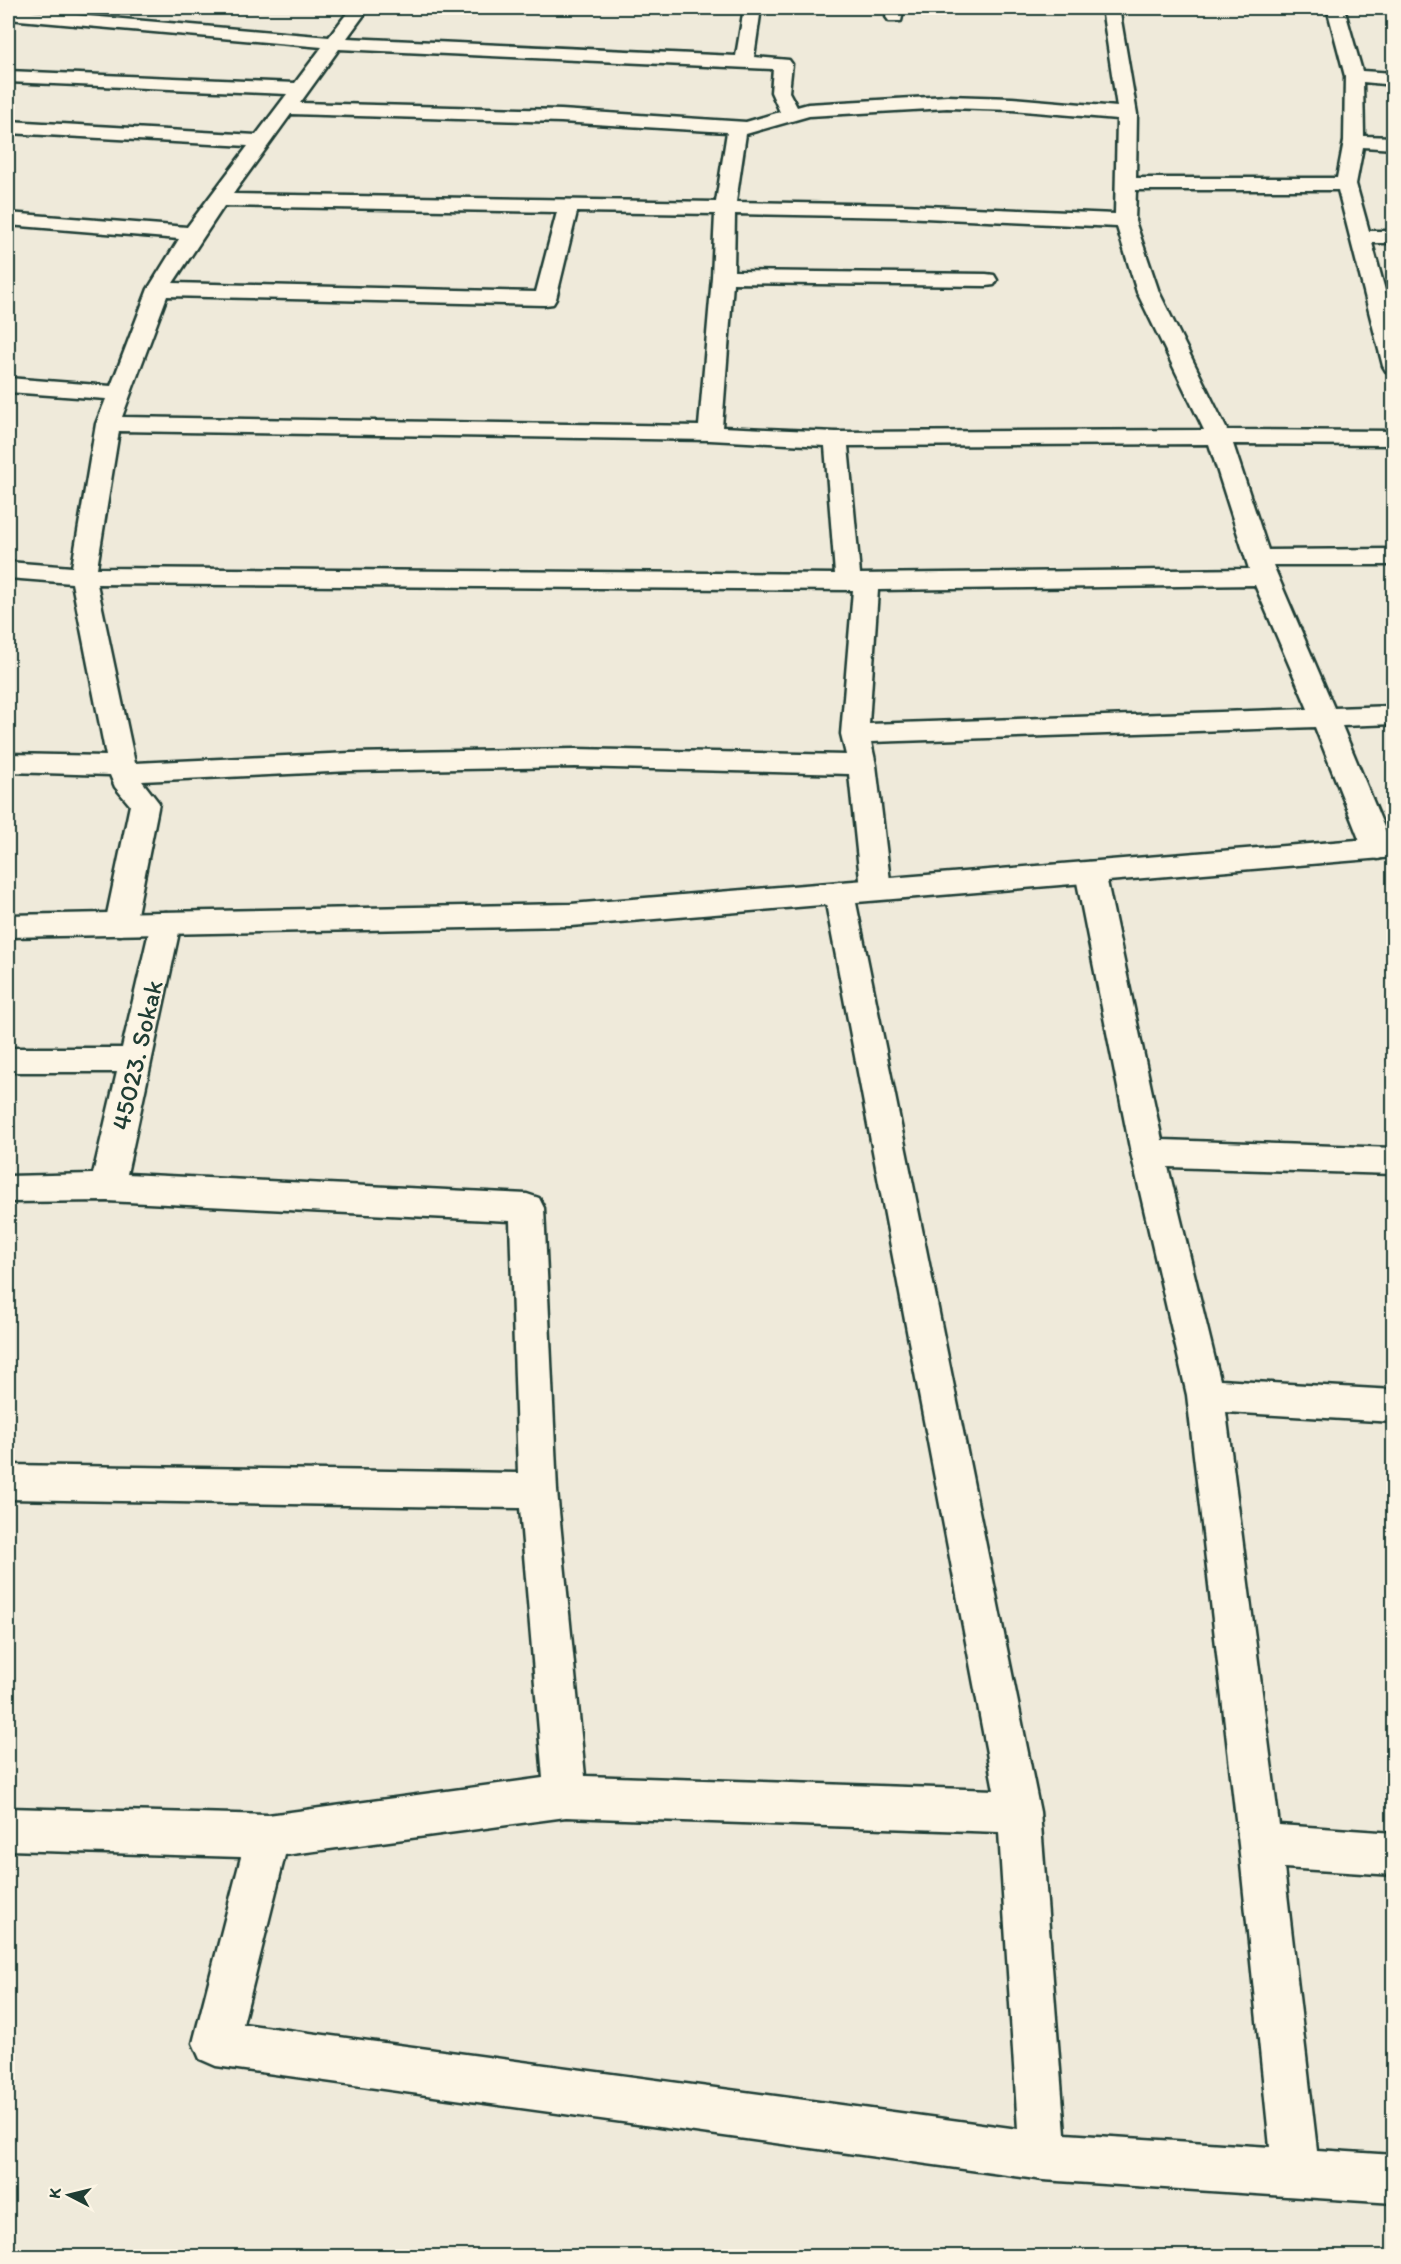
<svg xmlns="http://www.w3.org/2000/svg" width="1401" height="2264" font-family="Itim,sans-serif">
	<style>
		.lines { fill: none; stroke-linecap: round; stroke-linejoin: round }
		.minor-casing { stroke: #1f3d34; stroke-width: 5 }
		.major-casing { stroke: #1f3d34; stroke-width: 5 }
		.minor { fill: #fcf5e5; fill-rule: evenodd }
		.major { fill: #fcf5e5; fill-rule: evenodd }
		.labels { text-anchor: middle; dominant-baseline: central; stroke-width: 4.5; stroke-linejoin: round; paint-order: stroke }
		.street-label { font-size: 26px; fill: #1f3d34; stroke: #fcf5e5 }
	</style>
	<rect width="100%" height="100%" fill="#efeada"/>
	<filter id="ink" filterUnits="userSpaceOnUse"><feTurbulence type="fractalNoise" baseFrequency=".0167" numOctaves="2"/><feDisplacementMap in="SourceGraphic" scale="12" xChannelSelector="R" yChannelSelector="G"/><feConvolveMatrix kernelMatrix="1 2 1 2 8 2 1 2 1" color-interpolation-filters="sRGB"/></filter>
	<g filter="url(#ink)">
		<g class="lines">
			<defs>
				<path id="minor" d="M 351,8 L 369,8 L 347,38 L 736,56 L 744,8 L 761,8 L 754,57 L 789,60 L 792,64 L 789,92 L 797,107 L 808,104 L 947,96 L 1012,98 L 1117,107 L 1102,8 L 1119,8 L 1137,114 L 1136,178 L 1337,178 L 1344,141 L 1345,76 L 1327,8 L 1344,8 L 1362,71 L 1394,73 L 1394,85 L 1363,82 L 1364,136 L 1394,137 L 1394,149 L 1363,147 L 1356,184 L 1369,231 L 1394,231 L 1394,243 L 1372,243 L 1394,323 L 1394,373 L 1386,371 L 1383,366 L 1338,190 L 1136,190 L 1135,221 L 1159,292 L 1227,430 L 1394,431 L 1394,445 L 1233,444 L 1268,550 L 1394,549 L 1394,565 L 1273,565 L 1334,708 L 1394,706 L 1394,724 L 1342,726 L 1393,849 L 1388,856 L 1378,859 L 1368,856 L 1363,849 L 1315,727 L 871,742 L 876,765 L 891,889 L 886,896 L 876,900 L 866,896 L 861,889 L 849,774 L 575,767 L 351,771 L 142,781 L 159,803 L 135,924 L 131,932 L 120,935 L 109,932 L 105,924 L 130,805 L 115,787 L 110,775 L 8,772 L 8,754 L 106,756 L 72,583 L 8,578 L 8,562 L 72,567 L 96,424 L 106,399 L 8,392 L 8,378 L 111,386 L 148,289 L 179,239 L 8,225 L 8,213 L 187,227 L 248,146 L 8,133 L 8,121 L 256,135 L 287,94 L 8,82 L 8,71 L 295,83 L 322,47 L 8,19 L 8,9 L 329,37 ZM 339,49 L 773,69 L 771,92 L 780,112 L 746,122 L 561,110 L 300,103 ZM 947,108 L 1012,110 L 1117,119 L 1115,214 L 903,205 L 736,202 L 746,134 L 809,116 ZM 291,114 L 561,122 L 727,132 L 716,202 L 233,194 ZM 224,206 L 557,212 L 536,292 L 173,283 ZM 577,212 L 715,214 L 712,277 L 699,426 L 122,417 L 167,296 L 545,305 L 553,304 L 556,299 ZM 735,214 L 903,217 L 1117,227 L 1137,292 L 1204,430 L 836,432 L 722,427 L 733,283 L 986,286 L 994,285 L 997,280 L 994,275 L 986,274 L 734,271 ZM 119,431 L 710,440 L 825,446 L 835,574 L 97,568 ZM 1209,444 L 1249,569 L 860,574 L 848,446 ZM 97,584 L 853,590 L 841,734 L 846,755 L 575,749 L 351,753 L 135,763 ZM 1255,585 L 1308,709 L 869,724 L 878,590 Z
					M 888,8 L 904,8 L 901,21 L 889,21 L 886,17 Z
					M 1090,862 L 1100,865 L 1105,872 L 1162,1140 L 1394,1148 L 1394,1174 L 1168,1167 L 1220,1380 L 1394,1390 L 1394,1422 L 1226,1412 L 1279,1825 L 1394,1833 L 1394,1875 L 1284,1868 L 1317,2150 L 1394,2155 L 1394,2203 L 1043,2180 L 216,2066 L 200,2059 L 193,2043 L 241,1857 L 8,1850 L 8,1808 L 268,1815 L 543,1778 L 520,1508 L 8,1499 L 8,1465 L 518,1473 L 510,1221 L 107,1201 L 8,1202 L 8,1176 L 93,1174 L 117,1072 L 8,1072 L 8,1048 L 122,1048 L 151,923 L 155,915 L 166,912 L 177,915 L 181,923 L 127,1174 L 527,1194 L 539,1198 L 544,1208 L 557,1491 L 585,1776 L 994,1790 L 824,893 L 828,886 L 839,882 L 850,886 L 854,893 L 1040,1812 L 1065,2134 L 1270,2147 L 1239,1845 L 1187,1395 L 1131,1153 L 1075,872 L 1080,865 ZM 566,1817 L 999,1832 L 1018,2129 L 243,2024 L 285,1855 Z"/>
				<path id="major" d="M 1394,837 L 1394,857 L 571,926 L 8,937 L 8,915 L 571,904 Z"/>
			</defs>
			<use href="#minor" class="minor-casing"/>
			<use href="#major" class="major-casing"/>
			<use href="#minor" class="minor"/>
			<use href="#major" class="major"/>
		</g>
	</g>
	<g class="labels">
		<g class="street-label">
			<text transform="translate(137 1055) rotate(-77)">45023. Sokak</text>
		</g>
	</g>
	<rect width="1401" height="2264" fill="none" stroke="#fcf5e5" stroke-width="30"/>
	<rect x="15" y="15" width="1371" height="2234" fill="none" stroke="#1f3d34" stroke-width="2" filter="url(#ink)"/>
	<g transform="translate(69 2195) rotate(277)" stroke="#fcf5e5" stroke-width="4.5" paint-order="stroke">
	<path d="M0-4.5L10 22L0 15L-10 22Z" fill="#1f3d34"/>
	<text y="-9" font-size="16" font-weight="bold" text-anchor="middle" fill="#1f3d34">K</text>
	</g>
</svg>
